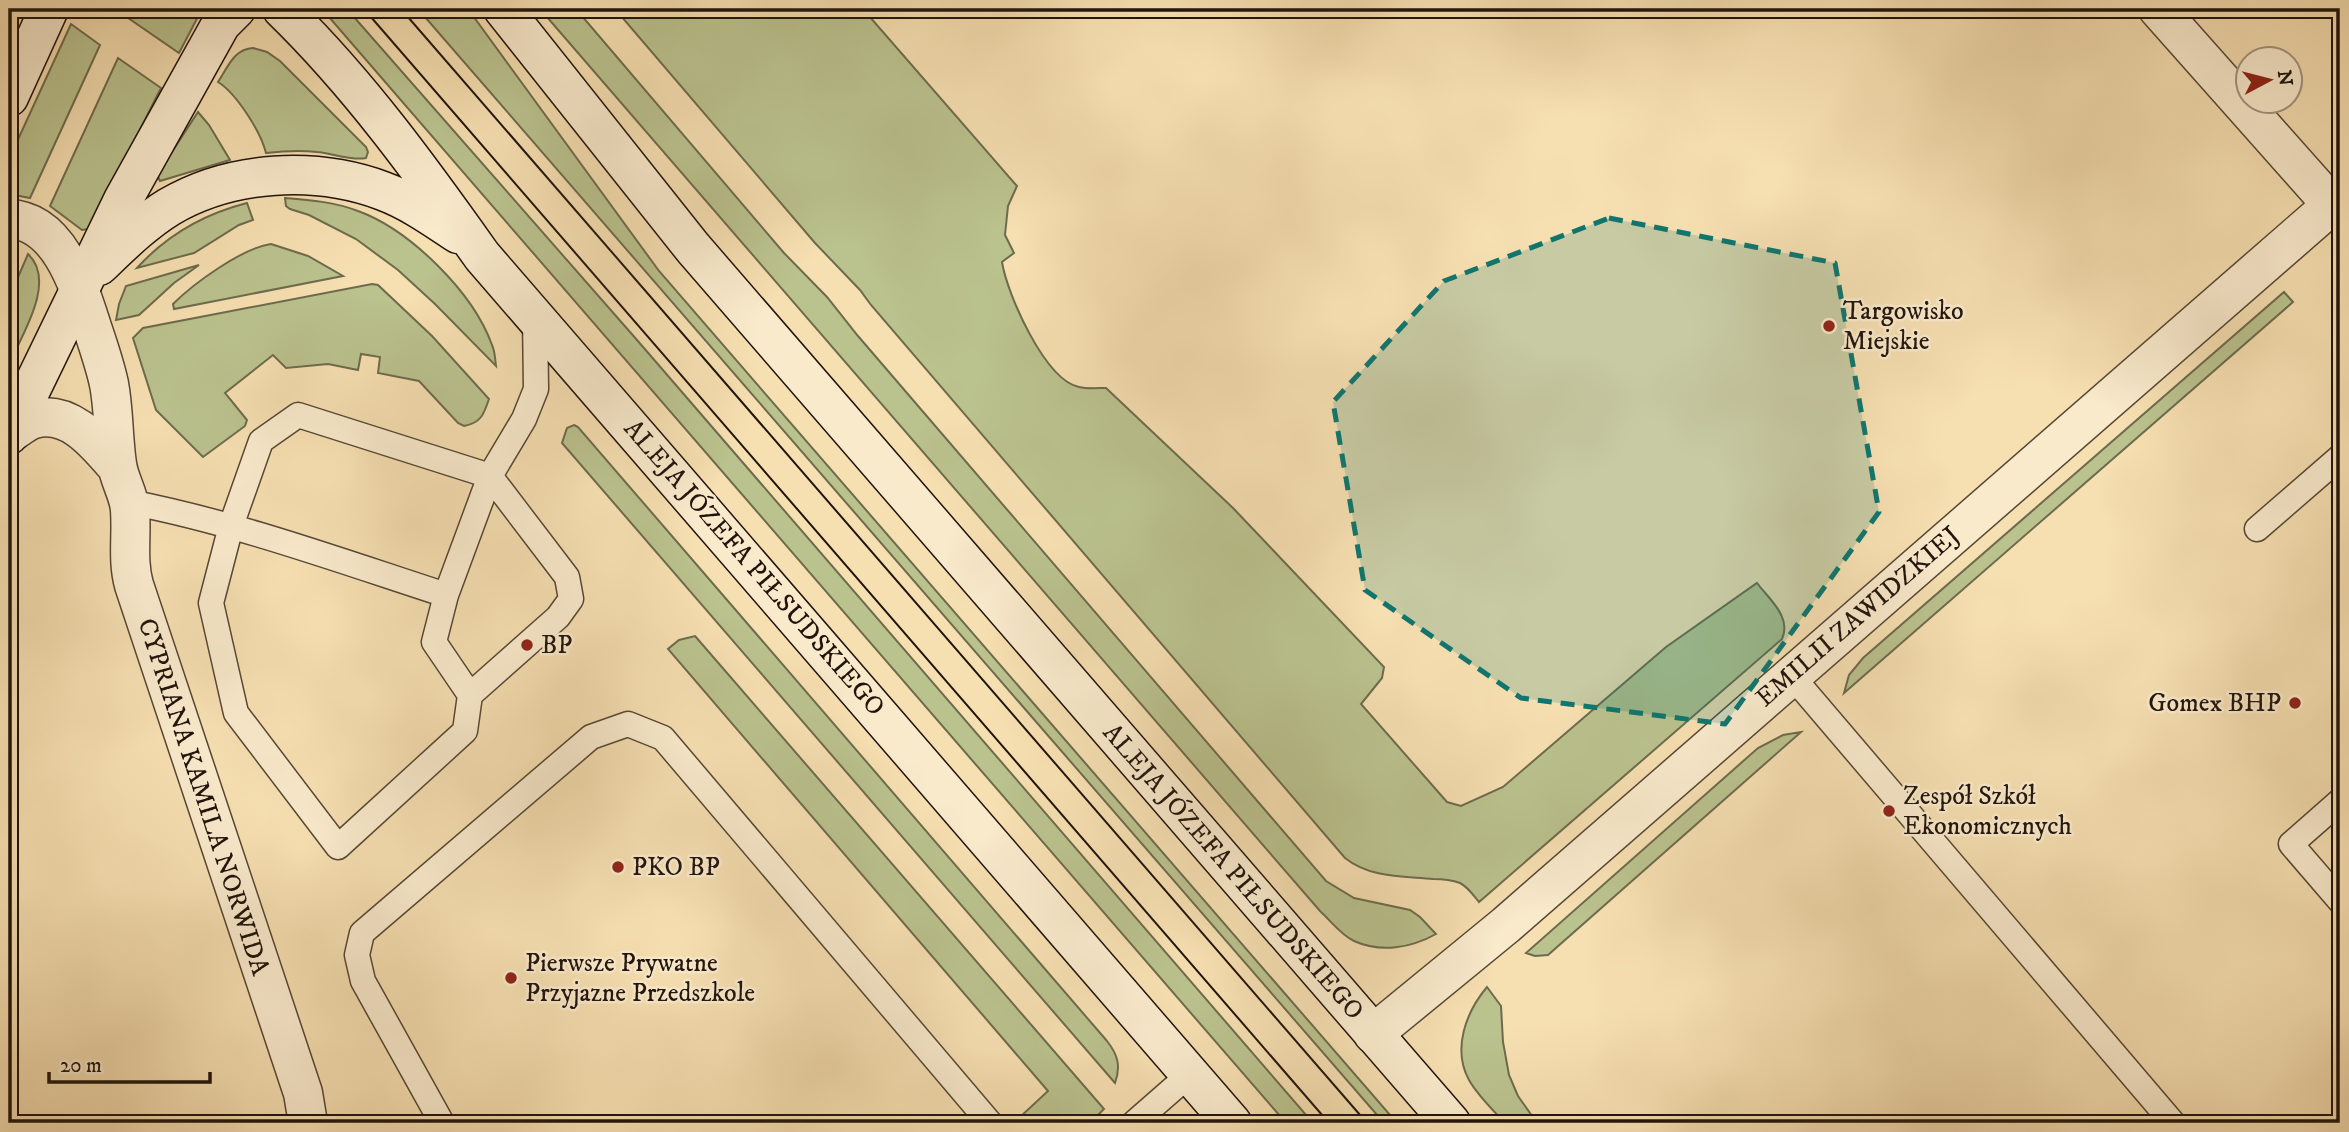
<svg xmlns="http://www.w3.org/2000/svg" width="2349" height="1132" font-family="'IM FELL DW Pica',serif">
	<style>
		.green { fill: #bac28e; stroke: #6e6b4d; stroke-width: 2 }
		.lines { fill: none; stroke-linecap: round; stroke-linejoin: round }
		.lane-casing { stroke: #564735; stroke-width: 27 }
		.street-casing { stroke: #564735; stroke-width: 41 }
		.secondary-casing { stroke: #21140c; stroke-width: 41 }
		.lane { stroke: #f9eacc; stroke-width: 24 }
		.street { stroke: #f9eacc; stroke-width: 38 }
		.secondary { stroke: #f9eacc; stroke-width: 38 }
		.tram { stroke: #21140c; stroke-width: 2 }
		.marked { fill: #0f766e; fill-opacity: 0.2; stroke: #0f766e; stroke-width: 5; stroke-dasharray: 14 9; stroke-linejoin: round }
		.poi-dot { fill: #8f2418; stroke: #f9eacc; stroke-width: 2.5 }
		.labels { text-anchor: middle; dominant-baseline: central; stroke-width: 5; stroke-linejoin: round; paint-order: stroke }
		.poi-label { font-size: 26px; fill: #21140c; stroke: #f9eacc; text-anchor: start }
		.street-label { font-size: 26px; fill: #21140c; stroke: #f9eacc }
	</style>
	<rect width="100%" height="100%" fill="#f6dfb1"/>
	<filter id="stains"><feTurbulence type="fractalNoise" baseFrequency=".00286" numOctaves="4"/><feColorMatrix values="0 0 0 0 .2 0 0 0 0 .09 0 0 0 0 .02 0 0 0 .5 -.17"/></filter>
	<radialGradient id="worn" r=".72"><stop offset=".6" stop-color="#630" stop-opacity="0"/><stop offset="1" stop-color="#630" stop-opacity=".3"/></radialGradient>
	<path class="green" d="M 115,9 L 202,9 L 179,53 Z
		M 322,9 L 347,9 L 637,340 L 1313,1123 L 1286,1123 Z
		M 418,9 L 468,9 L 659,271 L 1397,1123 L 1384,1123 Z
		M 540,9 L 576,9 L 784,253 L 827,297 L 858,336 L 1326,881 L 1354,898 L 1410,910 L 1420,917 L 1436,934 C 1411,948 1381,953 1354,941 C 1341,935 1330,920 1320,911 Z
		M 615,9 L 863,9 L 1017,186 L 1008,206 L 1005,235 L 1014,253 L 1002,262 C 1007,294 1045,380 1079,387 C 1087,389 1098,388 1106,388 L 1233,508 L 1384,667 L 1382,678 L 1361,704 L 1447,802 L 1461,806 L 1503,787 L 1666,647 L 1757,583 C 1769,599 1792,617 1782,639 L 1479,902 C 1474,896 1468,887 1460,883 C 1452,880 1442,879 1433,879 C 1402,876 1370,878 1345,858 L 871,305 L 860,290 L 815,243 Z
		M 71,24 L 100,45 L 30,198 L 9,194 L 9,159 Z
		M 253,48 L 267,52 L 280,61 L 366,147 L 368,152 L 366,158 C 351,161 332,153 317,152 C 300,150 283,151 266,153 C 261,132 236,93 218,82 C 228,67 234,49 253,48 Z
		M 118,58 L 161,88 L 93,222 L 88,229 L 82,230 L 50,206 Z
		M 198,112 L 209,125 L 230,160 L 160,181 L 157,175 Z
		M 285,198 C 310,200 335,202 358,211 C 410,230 473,292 492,345 C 495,351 495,359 496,366 L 435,304 L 398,270 L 356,239 L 309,215 L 290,209 L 286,206 Z
		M 247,203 L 253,220 L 239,225 L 194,253 L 137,268 C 166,236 204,214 247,203 Z
		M 271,244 L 308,256 L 343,276 L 174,309 L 173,304 C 193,284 242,248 271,244 Z
		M 28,254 C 57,281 22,335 9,364 L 9,321 L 15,305 L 9,302 L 9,298 Z
		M 199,265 L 174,283 L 139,315 L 116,320 L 119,304 L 126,286 Z
		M 372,284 L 378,285 L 432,336 L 489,399 C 484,414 481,423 464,426 L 458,423 L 419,381 L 378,373 L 380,357 L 361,354 L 358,370 L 328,364 L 286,368 L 273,355 L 225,393 L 247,420 L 245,426 L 203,457 L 156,410 L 133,338 L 143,328 Z
		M 2284,292 L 2293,302 L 1844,693 L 1849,675 L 1863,658 Z
		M 574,425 L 578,427 L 1107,1041 C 1118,1055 1121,1066 1115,1083 L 562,443 L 567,428 Z
		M 695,636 L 1104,1109 L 1090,1123 L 1024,1123 L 1019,1118 L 1048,1091 L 668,649 L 679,640 Z
		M 1801,732 L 1548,955 L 1535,956 L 1526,953 L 1758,748 L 1783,735 Z
		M 1487,987 L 1501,1006 L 1503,1042 L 1509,1075 L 1518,1096 L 1537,1123 L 1505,1123 C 1493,1110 1478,1096 1469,1080 C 1452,1049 1466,1012 1487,987 Z"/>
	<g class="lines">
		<defs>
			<path id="lane" d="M 129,502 C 237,523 341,561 446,595 L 490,476 L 524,419 L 536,389 L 535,316
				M 2257,529 L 2340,457
				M 446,595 L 434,642 L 470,695 L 465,731 L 338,847 L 236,713 L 211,603 L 231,526 L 261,441 L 298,415 L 490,476 L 567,577 L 571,599 L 558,617 L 470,695
				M 1791,675 L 2173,1123
				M 2340,801 L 2291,844 L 2340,901
				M 442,1123 L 363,981 L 357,955 L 362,933 L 591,737 L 628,724 L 663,738 L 990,1123
				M 1134,1123 L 1190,1074"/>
			<path id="street" d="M 2158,9 L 2340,214
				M 9,219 C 60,221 79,287 92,327 C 98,345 105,365 109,384 C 114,410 113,437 117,464 C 119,480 129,494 130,510 C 132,536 127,560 134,585 L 303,1093 L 308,1123
				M 10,433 C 17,429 26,421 34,419 C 70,409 97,444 117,467
				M 1373,1034 L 1506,925 L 2340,198"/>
			<path id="secondary" d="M 282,9 C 358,83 421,170 482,256 L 1232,1123
				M 503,9 L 693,248 L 1451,1123
				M 9,97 L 49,9
				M 99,266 C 121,245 143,223 169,207 C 232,170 316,166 383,191 C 410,201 434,218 458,234
				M 9,435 L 123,200 L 221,24 L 236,9"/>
		</defs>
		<use href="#lane" class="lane-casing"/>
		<use href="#street" class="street-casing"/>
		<use href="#secondary" class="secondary-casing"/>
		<use href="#lane" class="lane"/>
		<use href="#street" class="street"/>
		<use href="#secondary" class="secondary"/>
		<path class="tram" d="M 364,9 L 1329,1123
			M 401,9 L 1367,1123"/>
	</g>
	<path class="marked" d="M 1609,218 L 1835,263 L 1879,512 L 1725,724 L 1521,698 L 1365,590 L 1333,402 L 1444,281 Z"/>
	<g class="poi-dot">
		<circle cx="1829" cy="326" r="7"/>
		<circle cx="527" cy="645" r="7"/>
		<circle cx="2295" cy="703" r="7"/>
		<circle cx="1889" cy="811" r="7"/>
		<circle cx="618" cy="867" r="7"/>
		<circle cx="511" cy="978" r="7"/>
	</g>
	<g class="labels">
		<g class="poi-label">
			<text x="1843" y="311">Targowisko<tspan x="1843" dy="30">Miejskie</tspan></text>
			<text x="541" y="645">BP</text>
			<text x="2281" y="703" text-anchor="end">Gomex BHP</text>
			<text x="1903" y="796">Zespół Szkół<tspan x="1903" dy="30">Ekonomicznych</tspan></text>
			<text x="632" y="867">PKO BP</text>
			<text x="525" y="963">Pierwsze Prywatne<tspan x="525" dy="30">Przyjazne Przedszkole</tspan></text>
		</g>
		<g class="street-label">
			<text transform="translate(754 568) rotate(49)">ALEJA JÓZEFA PIŁSUDSKIEGO</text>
			<text transform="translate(1858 617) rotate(-41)">EMILII ZAWIDZKIEJ</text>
			<text transform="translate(203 797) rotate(72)">CYPRIANA KAMILA NORWIDA</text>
			<text transform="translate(1233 872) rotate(49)">ALEJA JÓZEFA PIŁSUDSKIEGO</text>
		</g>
	</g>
	<rect width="2349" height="1132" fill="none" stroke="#f6dfb1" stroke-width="35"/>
	<rect x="10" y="10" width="2328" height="1111" fill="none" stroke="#21140c" stroke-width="3.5"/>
	<rect x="18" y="18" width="2314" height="1097" fill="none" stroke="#21140c" stroke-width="2"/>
	<g transform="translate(2269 80) rotate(83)"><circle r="33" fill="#f9eacc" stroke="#a3947f" stroke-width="2"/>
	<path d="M0-5L12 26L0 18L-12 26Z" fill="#8f2418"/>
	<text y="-10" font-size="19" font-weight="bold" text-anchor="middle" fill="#21140c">N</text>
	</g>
	<path d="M49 1072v10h161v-10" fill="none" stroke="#21140c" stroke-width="3.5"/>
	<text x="60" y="1072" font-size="21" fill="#21140c" stroke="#f9eacc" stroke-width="5" paint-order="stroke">20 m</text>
	<rect width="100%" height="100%" filter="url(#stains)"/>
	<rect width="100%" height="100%" fill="url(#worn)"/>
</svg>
